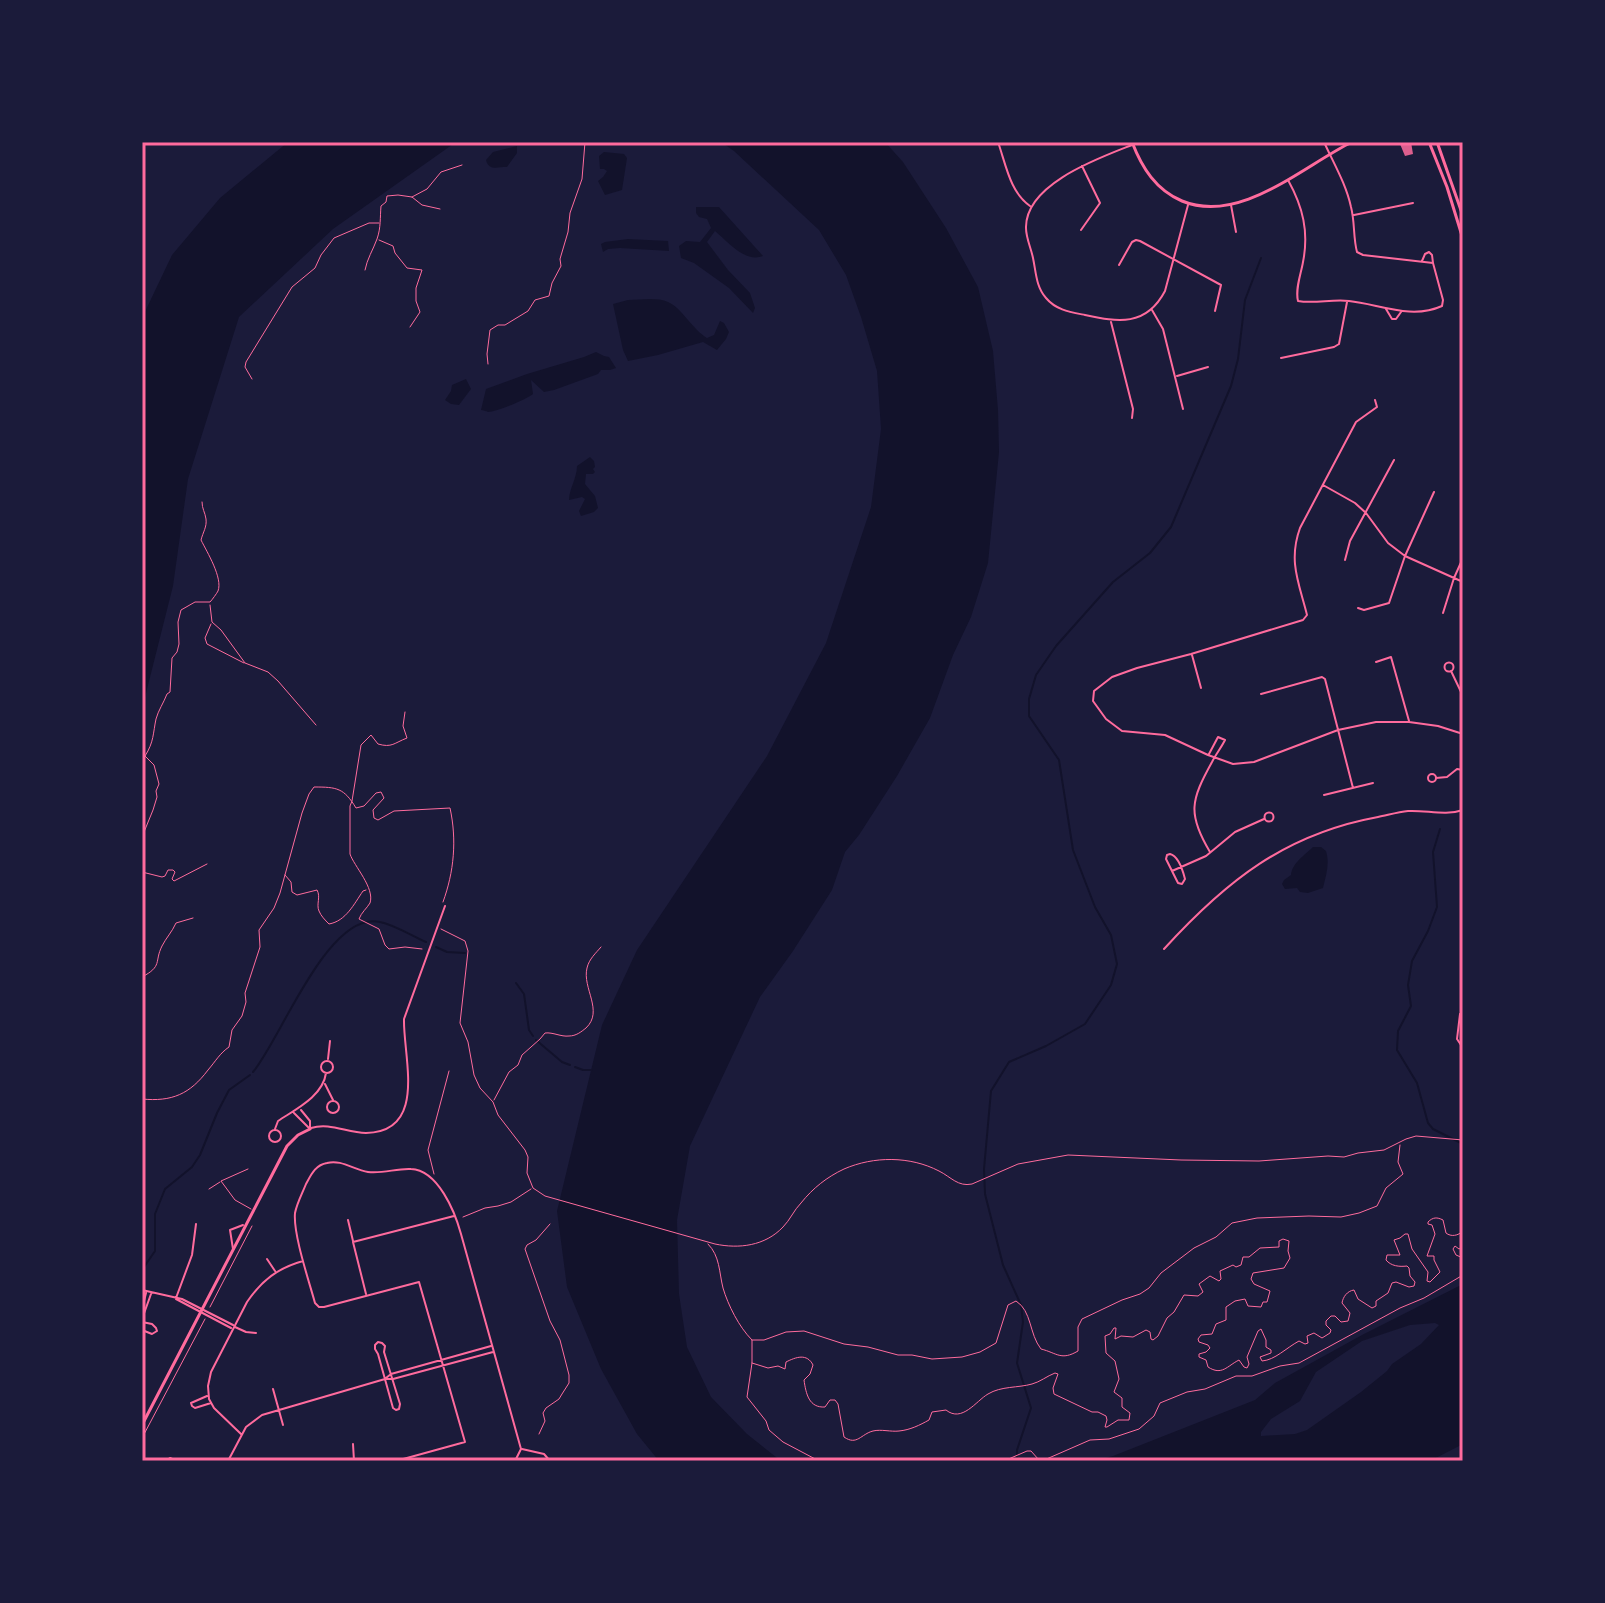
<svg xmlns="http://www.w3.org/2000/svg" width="1605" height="1603" font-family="Inter,sans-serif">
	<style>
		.water { fill: #12122b; fill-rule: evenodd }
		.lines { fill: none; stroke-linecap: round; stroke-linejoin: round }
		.stream { stroke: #12122b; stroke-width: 2 }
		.building { fill: #dd5f8e }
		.path { stroke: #ff6b9d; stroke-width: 1 }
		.service { stroke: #ff6b9d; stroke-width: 1 }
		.minor { stroke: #ff6b9d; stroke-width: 2 }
		.tertiary { stroke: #ff6b9d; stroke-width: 3 }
		.secondary { stroke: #ff6b9d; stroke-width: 3 }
		.neatline { fill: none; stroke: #ff6b9d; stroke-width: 3 }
	</style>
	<rect width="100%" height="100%" fill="#1b1b3a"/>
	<path class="water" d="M 288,142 L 456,142 L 333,229 L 239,317 L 188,479 L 173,586 L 142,709 L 142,318 L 172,255 L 220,198 Z
		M 721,142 L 885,142 L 903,162 L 946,228 L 978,287 L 993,351 L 998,410 L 999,452 L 988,563 L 971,617 L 953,655 L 930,718 L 897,776 L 859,835 L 845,852 L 832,890 L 793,951 L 760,997 L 690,1146 L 677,1220 L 679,1294 L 687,1347 L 711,1397 L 747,1434 L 781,1461 L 659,1461 L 637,1434 L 601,1369 L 567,1287 L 557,1211 L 602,1025 L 637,950 L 767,756 L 826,643 L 871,507 L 881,429 L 877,371 L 861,317 L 846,275 L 819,230 L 734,151 Z
		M 517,146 L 517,153 L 507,167 C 497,167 489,171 486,160 L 493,152 Z
		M 604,152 L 624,154 L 627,158 L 622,190 L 605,195 L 598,181 L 603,177 L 607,171 L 604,169 L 600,169 L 599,156 Z
		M 696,207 L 719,207 L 763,256 C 745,263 728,242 715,231 L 707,242 L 728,270 L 750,293 L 755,308 L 753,313 L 729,288 L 694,263 L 681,258 L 679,246 L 686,241 L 700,242 L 711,228 L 707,219 L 699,217 L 696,213 Z
		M 628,239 L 668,241 L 669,251 L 620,248 L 608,249 L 603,252 L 601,244 L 605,242 Z
		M 628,300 C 640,300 657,297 668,302 C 681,307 693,330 707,338 L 714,335 L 720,321 L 724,323 L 729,332 L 726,339 L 717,350 L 703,342 L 658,355 L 628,361 L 623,350 L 613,304 Z
		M 596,352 L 604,356 L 609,357 L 616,368 L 610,370 L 601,370 L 598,374 L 554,390 L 544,392 L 531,380 L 533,394 C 527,399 497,412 488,412 C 486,411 483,410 481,410 L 486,389 L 527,374 L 584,357 Z
		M 466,379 L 471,389 L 459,405 L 451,404 L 445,400 L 451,391 L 452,385 Z
		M 590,457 L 594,461 L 595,467 L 593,469 L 595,472 L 593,474 L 586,474 L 585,484 L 595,496 L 598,508 L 594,512 L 581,516 L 579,511 L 585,499 L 582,497 L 569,500 C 569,489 577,478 577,466 Z
		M 1313,847 L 1321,847 L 1326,851 C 1330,864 1326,875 1323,888 L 1308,893 L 1300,892 L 1297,888 L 1285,889 L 1282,884 L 1284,880 L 1291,875 C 1292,863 1305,855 1313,847 Z
		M 1463,1284 L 1463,1444 L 1430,1461 L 1095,1461 L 1113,1456 L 1255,1400 L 1275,1383 L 1362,1335 ZM 1435,1323 L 1439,1325 L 1421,1344 L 1392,1364 L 1387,1371 L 1361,1392 L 1307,1430 L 1295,1434 L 1261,1436 L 1261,1432 L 1271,1419 L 1300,1401 L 1316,1372 L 1362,1341 L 1410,1325 Z"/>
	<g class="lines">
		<path class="stream" d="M 1440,829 L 1433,852 L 1437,907 L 1428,931 L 1412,961 L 1408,985 L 1411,1006 L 1398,1031 L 1397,1050 L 1417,1083 L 1428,1123 L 1433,1129 L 1463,1144
			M 436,947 L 447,952 L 465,953
			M 516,983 L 524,994 L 529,1030 L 533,1036
			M 536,1040 L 562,1062 L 570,1065
			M 575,1067 L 583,1070 L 592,1070
			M 253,1072 C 281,1039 328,910 380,922 C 395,925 412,936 426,942
			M 142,1270 L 155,1251 L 155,1214 L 165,1189 L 192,1167 L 200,1155 L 217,1113 L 229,1090 L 250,1075
			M 1017,1461 L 1017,1450 L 1031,1408 L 1017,1363 L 1023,1322 L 1021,1305 L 1003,1265 L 985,1194 L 984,1169 L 991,1091 L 1009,1062 L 1046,1046 L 1085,1024 L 1111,985 L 1117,964 L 1111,935 L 1095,907 L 1073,850 L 1059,760 L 1029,716 L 1029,699 L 1036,675 L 1056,646 L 1113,582 L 1150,553 L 1171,527 L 1231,386 L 1238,359 L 1245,300 L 1261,258"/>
	</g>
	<path class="building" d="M 1401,142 L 1411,142 L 1413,154 L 1405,156 L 1400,144 Z"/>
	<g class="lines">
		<path class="path" d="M 412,197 L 427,189 L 441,172 L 462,165
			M 379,240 L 393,246 L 395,253 L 407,268 L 422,270 L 416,288 L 416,301 L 420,312 L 410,327
			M 365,270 C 367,259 373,250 377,239 C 381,228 380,217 381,206 L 386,202 L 387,196 L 398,195 L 412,197 L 422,205 L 440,209
			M 488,364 L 487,354 L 490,330 L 498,325 L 505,325 L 528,311 L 535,300 L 549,296 L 552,283 L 561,266 L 560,259 L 568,232 L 570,213 L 582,179 L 585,142
			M 252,379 L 245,367 L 246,362 L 292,287 L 315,268 L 321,255 L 334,238 L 369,223 L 379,223
			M 210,605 L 212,622 L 221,630 L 245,663 L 268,672 L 278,681 L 316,725
			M 211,624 L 205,638 L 207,644 L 244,663
			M 405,712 L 403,726 L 407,738 C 394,743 392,748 378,744 L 371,735 L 361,745 L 352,801 L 350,806 L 350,854 C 354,866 375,888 370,903 C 367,908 361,913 359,919 L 379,929 L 385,945 L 389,949 L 405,947 L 422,949
			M 142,845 L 144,832 L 153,810 L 157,797 L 156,791 L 159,784 L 154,765 L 145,756 C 154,742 153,733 156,719 C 158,711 164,702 167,694 L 170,692 L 172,658 L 177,652 L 179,644 L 178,622 L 181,610 L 195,602 L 210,602 C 212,600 217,593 218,591 C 223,578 207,552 201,540 C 203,532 207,527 206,519 C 205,512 202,509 202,502
			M 142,872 L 162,877 L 165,876 L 168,870 L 173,870 L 175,872 L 172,879 L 174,881 L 207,864
			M 285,875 L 291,882 L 292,892 L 297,895 L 317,890 C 321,897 316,904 319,911 C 321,916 325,920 329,924 C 346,921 354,904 363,891 L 366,890
			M 441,929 L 465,941 L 468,951 L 460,1023 L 468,1042 L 474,1075 L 480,1088 L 493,1102 L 498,1115 L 525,1150 L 528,1157 L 527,1173 L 533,1188 L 545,1196 L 715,1244 C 739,1249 765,1246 783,1227 C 790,1220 794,1210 801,1203 C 813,1188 827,1177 844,1169 C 874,1156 910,1156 939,1171 C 951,1177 958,1187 972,1184 L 1018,1164 L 1068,1155 L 1181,1160 L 1259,1161 L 1328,1156 L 1344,1157 L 1358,1153 L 1384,1150 L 1406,1139 L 1416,1136 L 1463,1140
			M 142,977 C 163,966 154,962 162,946 C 166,938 172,932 176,923 L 193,918
			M 142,1099 C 172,1102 190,1094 208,1070 C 215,1062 220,1053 229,1047 L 232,1030 L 242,1016 L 246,1002 L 245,993 L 260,947 L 259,930 L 274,908 L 280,893 L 302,813 L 309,794 L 314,787 C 337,787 344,788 356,808 L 364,806 L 376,793 L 381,792 L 384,798 L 373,810 L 374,818 L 378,820 L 394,811 L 450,808 C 457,840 454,872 443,902
			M 494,1100 L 509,1072 L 518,1065 L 522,1055 L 540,1039 L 545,1033 C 553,1032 561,1037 569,1036 C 576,1036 581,1032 586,1028 C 604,1011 582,988 587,968 C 589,959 596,953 601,947
			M 434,1174 L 428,1150 L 449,1071
			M 463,1217 L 485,1208 L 498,1206 L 511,1202 L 531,1189
			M 708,1244 C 720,1256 719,1272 723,1288 C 728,1305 739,1327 752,1340 L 752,1363 L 747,1397 L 766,1421 L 769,1430 L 783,1442 L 819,1461
			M 1463,1247 L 1459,1249 L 1455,1246 L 1453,1249 L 1456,1255 L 1463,1258
			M 210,1307 L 252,1226
			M 752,1340 L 764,1340 L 786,1332 L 804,1331 L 844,1344 L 868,1347 L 898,1355 L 912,1355 L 932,1359 L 962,1357 L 980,1352 L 996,1343 L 1008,1305 L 1016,1301 C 1032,1311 1029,1334 1041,1349 C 1057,1353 1061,1361 1078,1351 L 1078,1327 L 1082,1319 L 1122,1300 L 1140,1294 L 1149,1288 L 1161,1273 L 1194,1248 L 1216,1237 L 1232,1223 L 1257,1218 L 1309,1216 L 1341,1217 L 1359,1213 L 1377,1206 L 1386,1188 L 1403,1174 L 1398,1162 L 1400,1145
			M 752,1363 L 768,1368 L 778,1366 L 785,1369 L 786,1362 C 796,1357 807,1353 813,1365 L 810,1374 L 804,1380 C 806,1394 809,1408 825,1407 L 830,1400 L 835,1400 L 838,1404 L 844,1437 C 857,1446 861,1434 873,1431 C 881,1429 891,1432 899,1431 C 910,1430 920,1425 929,1420 L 932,1412 L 946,1410 C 962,1423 976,1401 988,1394 C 1001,1386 1018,1388 1032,1384 C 1040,1382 1047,1376 1055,1373 L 1058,1374 L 1053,1388 L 1054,1394 L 1092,1412 L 1098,1412 L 1106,1416 L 1107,1420 L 1105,1427 L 1107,1427 L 1118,1420 L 1129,1420 L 1130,1413 L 1122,1407 L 1122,1398 L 1114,1392 L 1119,1379 L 1115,1361 L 1106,1353 L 1105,1336 L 1110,1334 L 1114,1328 L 1116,1328 L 1115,1339 L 1121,1336 L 1133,1337 L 1146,1330 L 1150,1332 L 1151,1339 L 1153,1340 L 1158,1336 L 1167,1318 L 1174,1312 L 1184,1295 L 1198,1296 L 1203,1292 L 1199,1284 L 1210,1276 L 1219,1281 L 1221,1279 L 1220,1271 L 1233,1265 L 1236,1267 L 1241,1265 L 1243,1257 L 1249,1257 L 1260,1248 L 1279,1247 L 1279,1241 L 1283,1239 L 1289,1241 L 1288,1251 L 1290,1258 L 1284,1268 L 1253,1273 L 1251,1279 L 1254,1284 L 1270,1291 L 1267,1302 L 1263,1302 L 1261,1307 L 1248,1306 L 1245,1299 L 1235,1301 L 1226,1307 L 1226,1320 L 1216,1324 L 1212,1334 L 1201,1335 L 1198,1339 L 1199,1342 L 1208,1345 L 1210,1348 L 1206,1352 L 1199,1354 L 1199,1357 L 1206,1360 L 1208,1367 C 1222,1376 1227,1366 1239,1360 L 1244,1367 L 1247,1368 L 1249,1364 L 1247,1357 L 1258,1331 L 1261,1329 L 1266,1340 L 1266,1347 L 1271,1350 L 1271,1353 L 1260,1357 L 1262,1361 C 1275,1360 1286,1348 1299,1341 L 1305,1344 L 1308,1343 L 1307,1336 L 1314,1333 L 1322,1338 L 1330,1333 L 1331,1330 L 1326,1325 L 1326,1321 L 1331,1316 L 1335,1316 L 1341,1322 L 1348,1321 L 1350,1313 L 1342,1303 C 1343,1297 1347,1291 1354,1290 L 1358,1299 L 1372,1308 L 1376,1306 L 1376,1301 L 1388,1293 L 1392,1283 L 1396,1282 L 1409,1287 L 1414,1286 L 1415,1282 L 1410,1276 L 1409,1268 L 1407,1266 C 1399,1267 1391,1266 1386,1260 L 1387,1255 L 1400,1255 L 1394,1240 L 1400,1238 L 1405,1234 L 1408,1234 L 1412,1249 L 1428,1272 L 1427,1281 L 1430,1282 L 1440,1272 L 1434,1260 L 1434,1256 L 1427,1256 L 1435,1234 L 1432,1225 L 1428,1224 L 1428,1222 C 1433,1217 1437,1217 1443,1220 L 1446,1233 C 1451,1237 1458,1236 1463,1231
			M 539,1434 L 545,1421 L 543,1413 L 546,1408 L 559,1399 L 562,1394 L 569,1383 L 569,1375 L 560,1340 L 550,1321 L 525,1249 L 527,1245 L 536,1240 L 550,1224
			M 142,1438 L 205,1319
			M 1004,1461 L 1027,1451 L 1031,1451 L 1039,1460
			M 1042,1461 L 1090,1440 L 1109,1439 L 1139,1429 L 1154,1416 L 1160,1403 L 1187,1392 L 1205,1389 L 1236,1376 L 1252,1376 L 1280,1366 L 1299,1363 L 1400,1308 L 1424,1298 L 1463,1275"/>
		<path class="service" d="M 248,1169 L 221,1181 L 235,1200 L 251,1209
			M 209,1189 L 220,1182"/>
		<path class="minor" d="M 998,142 C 1006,165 1010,192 1030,206
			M 1132,145 C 1099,158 1025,184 1026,228 C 1026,238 1031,248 1033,258 C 1036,272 1036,287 1046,298 C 1056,310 1070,312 1085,315 C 1118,322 1146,327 1165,291 L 1188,205
			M 1288,180 C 1303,207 1309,232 1303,262 C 1301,274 1295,289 1298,301 C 1314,304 1332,299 1349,301 C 1379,304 1411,320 1442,306 L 1443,300 L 1433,263 L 1363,255 L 1357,252 C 1353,237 1355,222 1351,207 C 1346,184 1334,164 1324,142
			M 1231,205 L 1236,232
			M 1354,215 L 1413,203
			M 1081,230 L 1100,203 L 1082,166
			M 1422,261 L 1425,254 L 1429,252 L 1432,255 L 1433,263
			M 1119,265 L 1132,242 L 1136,240 L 1140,241 L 1221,285 L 1215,311
			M 1386,309 L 1392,319 L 1396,319 L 1401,312
			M 1152,310 L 1163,329 L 1183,409
			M 1111,322 L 1133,409 L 1132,418
			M 1281,358 L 1334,347 L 1339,344 L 1347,302
			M 1177,376 L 1208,367
			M 1375,400 L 1377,407 L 1356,422 L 1300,528 C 1288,561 1299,583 1307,615 L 1303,620 L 1191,654 L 1137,668 L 1112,677 L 1094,691 L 1093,701 L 1106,719 L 1122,731 L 1165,735 L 1208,755 L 1233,764 L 1254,762 L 1338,730 L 1376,722 L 1409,722 L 1438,726 L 1463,734
			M 1323,485 L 1355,503 L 1366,513 L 1388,543 L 1405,556 L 1463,582
			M 1345,560 L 1350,541 L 1394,460
			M 1358,608 L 1364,610 L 1389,603 L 1405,556 L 1434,492
			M 1443,613 L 1454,578 L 1463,558
			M 1192,655 L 1201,688
			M 1376,662 L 1391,657 L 1409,721
			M1444.5 667a4.5 4.5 0 1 1 9 0a4.5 4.5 0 1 1-9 0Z
			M 1451,671 L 1463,696
			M 1261,694 L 1322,677 L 1325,679 L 1353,788
			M 1209,754 L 1218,737 L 1225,740 C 1221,748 1216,754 1212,762 C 1191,800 1187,814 1210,852
			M1428 778a4 4 0 1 1 8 0a4 4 0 1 1-8 0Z
			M 1436,778 L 1447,777 L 1457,769 L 1463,770
			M 1324,795 L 1373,783
			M1264.5 817a4.5 4.5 0 1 1 9 0a4.5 4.5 0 1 1-9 0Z
			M 1170,854 C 1178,856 1183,871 1185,879 L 1182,884 L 1178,883 L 1166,859 L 1167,855 Z
			M 1172,871 L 1206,856 L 1235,832 L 1264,819
			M 1164,949 C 1226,881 1285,834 1378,817 C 1388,815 1398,812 1408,811 C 1427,810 1445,816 1463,810
			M 1463,1013 L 1460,1014 L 1457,1039 L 1463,1048
			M 328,1059 L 330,1041
			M321 1067a6 6 0 1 1 12 0a6 6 0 1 1-12 0Z
			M 325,1084 L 333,1100
			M327 1107a6 6 0 1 1 12 0a6 6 0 1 1-12 0Z
			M 301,1110 L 310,1121 L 310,1128
			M 294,1113 L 309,1128
			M 311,1128 C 330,1122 347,1133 366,1133 C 428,1132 403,1057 404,1019 L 445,906
			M 275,1129 L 278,1121 C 296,1109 323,1096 326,1073
			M269 1136a6 6 0 1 1 12 0a6 6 0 1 1-12 0Z
			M 348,1220 L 353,1241
			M 233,1249 L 230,1230 L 243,1225
			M 267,1259 L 275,1271
			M 142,1290 L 182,1299 L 233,1325
			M 366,1294 L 353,1242 L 454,1216
			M 176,1298 L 192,1255 L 196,1224
			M 176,1299 L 231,1328
			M 142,1309 L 146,1293
			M 142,1319 L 151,1294
			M 142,1322 L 152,1324 L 156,1328 L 157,1331 L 152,1334 L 142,1330
			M 235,1327 L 246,1332 L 256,1333
			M 378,1342 L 382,1343 L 385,1346 L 384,1352 L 400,1404 L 399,1409 L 396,1410 L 393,1408 L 378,1354 L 375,1349 L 375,1345 Z
			M 386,1378 L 391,1374 L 491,1346
			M 273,1389 L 283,1425
			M 207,1396 L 191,1403 L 192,1406 L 195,1408 L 211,1403
			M 241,1434 L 214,1408 L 209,1399 L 208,1386 L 211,1372 L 247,1302 C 262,1280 278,1268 303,1261
			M 353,1444 L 354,1461
			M 522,1449 L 544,1454 L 550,1461
			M 165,1461 L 170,1458 L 177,1461
			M 228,1461 L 246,1427 L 262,1415 L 385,1379 L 393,1379 L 493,1352
			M 396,1461 L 465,1442 L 419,1282 L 324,1307 L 319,1307 L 315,1303 C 309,1281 293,1234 295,1213 C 297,1203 302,1194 306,1184 C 311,1175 315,1165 327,1163 C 341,1159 354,1170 368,1172 C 383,1174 397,1168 411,1169 C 438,1170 455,1212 461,1234 L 521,1449 L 515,1461"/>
		<path class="tertiary" d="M 1132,142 C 1142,168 1156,190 1182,201 C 1240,225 1303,166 1352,142
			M 142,1425 L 287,1146 L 298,1135 L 310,1129"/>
		<path class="secondary" d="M 1429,142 L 1447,187 L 1463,239
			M 1437,142 L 1463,216"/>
	</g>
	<rect width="1605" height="1603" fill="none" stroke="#1b1b3a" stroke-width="288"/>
	<rect x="144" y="144" width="1317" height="1315" class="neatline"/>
</svg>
